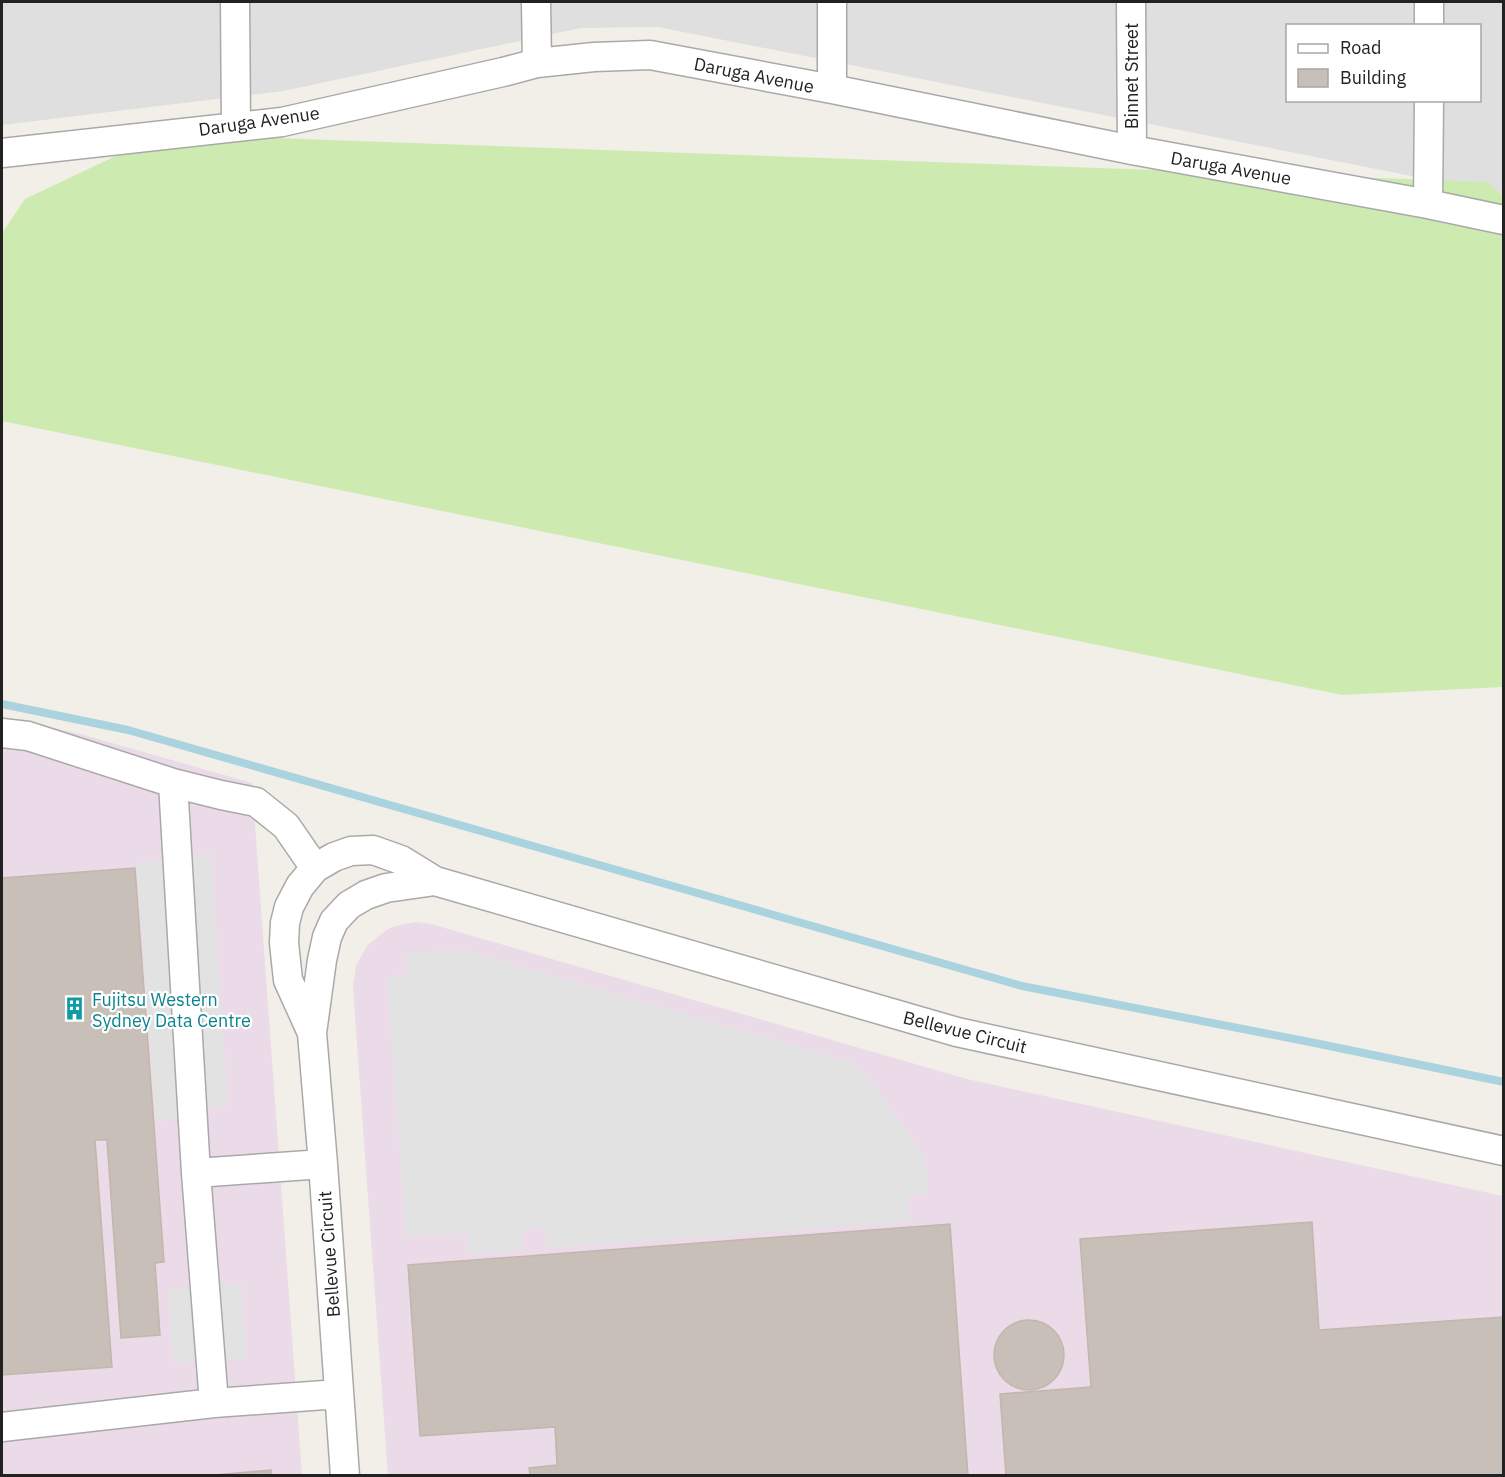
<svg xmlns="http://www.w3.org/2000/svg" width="1505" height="1477" font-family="'IBM Plex Sans',sans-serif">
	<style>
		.residential { fill: #e0dfdf; fill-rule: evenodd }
		.industrial { fill: #ebdbe8 }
		.grass { fill: #cdebb0 }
		.parking { fill: #e2e2e2 }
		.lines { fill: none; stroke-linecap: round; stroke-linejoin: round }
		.stream { stroke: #aad3df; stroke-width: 8 }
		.building { fill: #c7bfb8; stroke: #c4b6ab; stroke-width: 1.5 }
		.minor-casing { stroke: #a9a9a9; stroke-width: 31 }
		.minor { stroke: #fff; stroke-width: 28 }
		.labels { text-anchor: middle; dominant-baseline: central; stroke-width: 4.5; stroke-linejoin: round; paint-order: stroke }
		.street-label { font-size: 18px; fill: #222; stroke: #fff }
		.culture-label { font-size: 18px; fill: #0d838f; stroke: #fff; text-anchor: start }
	</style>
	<rect width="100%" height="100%" fill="#f2efe9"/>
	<path class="residential" d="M 2,2 L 1503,2 L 1503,194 L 658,27 L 581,28 L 283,91 L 2,125 ZM 1288,26 L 1480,26 L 1480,100 L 1288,100 Z"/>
	<path class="industrial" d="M 2,717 L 77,733 L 252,783 L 302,1475 L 2,1476 Z
		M 417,922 L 431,924 L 967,1079 L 1503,1196 L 1503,1475 L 388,1476 L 353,988 L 356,965 L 368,945 L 385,931 L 393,927 L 404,924 Z"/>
	<path class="grass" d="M 162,134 L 1488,182 L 1504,197 L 1503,687 L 1342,695 L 2,421 L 2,233 L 25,199 Z"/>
	<path class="parking" d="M 211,854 L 228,1106 L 207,1108 L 207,1116 L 156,1121 L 136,863 L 161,861 L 188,855 Z
		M 464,950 L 851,1062 L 863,1071 L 920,1150 L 926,1161 L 928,1194 L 907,1195 L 909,1222 L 547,1248 L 544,1227 L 521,1230 L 523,1250 L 469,1254 L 467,1233 L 406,1237 L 387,976 L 407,974 L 406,953 Z
		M 241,1284 L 246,1358 L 173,1363 L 168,1289 Z"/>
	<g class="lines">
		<path class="stream" d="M 2,704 L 128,730 L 1022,986 L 1310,1042 L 1504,1082"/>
	</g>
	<path class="building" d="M 135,868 L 164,1262 L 155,1263 L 160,1335 L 121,1338 L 107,1140 L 95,1140 L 112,1367 L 2,1375 L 2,878 Z
		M 1312,1222 L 1319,1330 L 1503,1317 L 1504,1476 L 1006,1476 L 1000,1394 L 1091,1387 L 1080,1239 Z
		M 950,1224 L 968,1476 L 530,1476 L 529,1468 L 557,1465 L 555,1427 L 420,1436 L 408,1265 Z
		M994 1355a35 35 0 1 1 70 0a35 35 0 1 1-70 0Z
		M 271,1470 L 271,1476 L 203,1476 Z"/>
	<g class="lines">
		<defs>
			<path id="minor" d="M 235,2 L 236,126
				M 536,2 L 537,63
				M 832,2 L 832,89
				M 1131,2 L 1132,150
				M 1429,26 L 1429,2
				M 2,153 L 282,122 L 503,72 L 537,63 L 594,57 L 650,55 L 832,89 L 1132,150 L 1428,204 L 1504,220
				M 1428,204 L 1429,100
				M 2,733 L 28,736 L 173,783 L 221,795 L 256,802 L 286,826 L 315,868
				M 173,783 L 196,1173 L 214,1403 L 339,1394
				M 312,1033 L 288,980 L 284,943 L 285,923 L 289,907 L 300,886 L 315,868 L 334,857 L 351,851 L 373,850 L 401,860 L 435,881 L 957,1032 L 1504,1151
				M 196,1173 L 323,1164
				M 2,1427 L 214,1403
				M 345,1476 L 323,1164 L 312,1033 L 322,960 L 327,937 L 334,921 L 349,905 L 366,895 L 386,888 L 435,881"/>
		</defs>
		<use href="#minor" class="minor-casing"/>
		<use href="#minor" class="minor"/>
	</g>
	<defs>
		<symbol id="building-bare" viewBox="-9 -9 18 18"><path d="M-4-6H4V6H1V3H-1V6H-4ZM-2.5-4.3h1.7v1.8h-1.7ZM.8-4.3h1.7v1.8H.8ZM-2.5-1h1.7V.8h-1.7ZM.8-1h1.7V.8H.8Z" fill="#0f9aa8" stroke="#fff" stroke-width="2.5" paint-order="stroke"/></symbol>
	</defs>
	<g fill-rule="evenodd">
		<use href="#building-bare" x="58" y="992" width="33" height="33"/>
	</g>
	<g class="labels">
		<g class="street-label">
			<text transform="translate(754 75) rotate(11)">Daruga Avenue</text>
			<text transform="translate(1131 76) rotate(-90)">Binnet Street</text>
			<text transform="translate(259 121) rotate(-8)">Daruga Avenue</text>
			<text transform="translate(1231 168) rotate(10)">Daruga Avenue</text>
			<text transform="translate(965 1032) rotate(14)">Bellevue Circuit</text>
			<text transform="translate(329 1254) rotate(-94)">Bellevue Circuit</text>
		</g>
		<g class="culture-label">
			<text x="92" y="999">Fujitsu Western<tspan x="92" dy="21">Sydney Data Centre</tspan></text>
		</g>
	</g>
	<rect width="1505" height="1477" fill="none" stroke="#222222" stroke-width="6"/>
	<rect x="1286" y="24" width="195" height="78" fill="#ffffff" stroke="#a7a7a7" stroke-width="1.5"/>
	<rect x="1298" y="44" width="30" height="9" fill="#ffffff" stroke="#a7a7a7" stroke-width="1.5"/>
	<text x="1340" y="54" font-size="18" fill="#222222">Road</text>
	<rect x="1298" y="69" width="30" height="18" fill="#c7bfb8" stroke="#a7a7a7" stroke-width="1.5"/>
	<text x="1340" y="84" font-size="18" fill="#222222">Building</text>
</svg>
